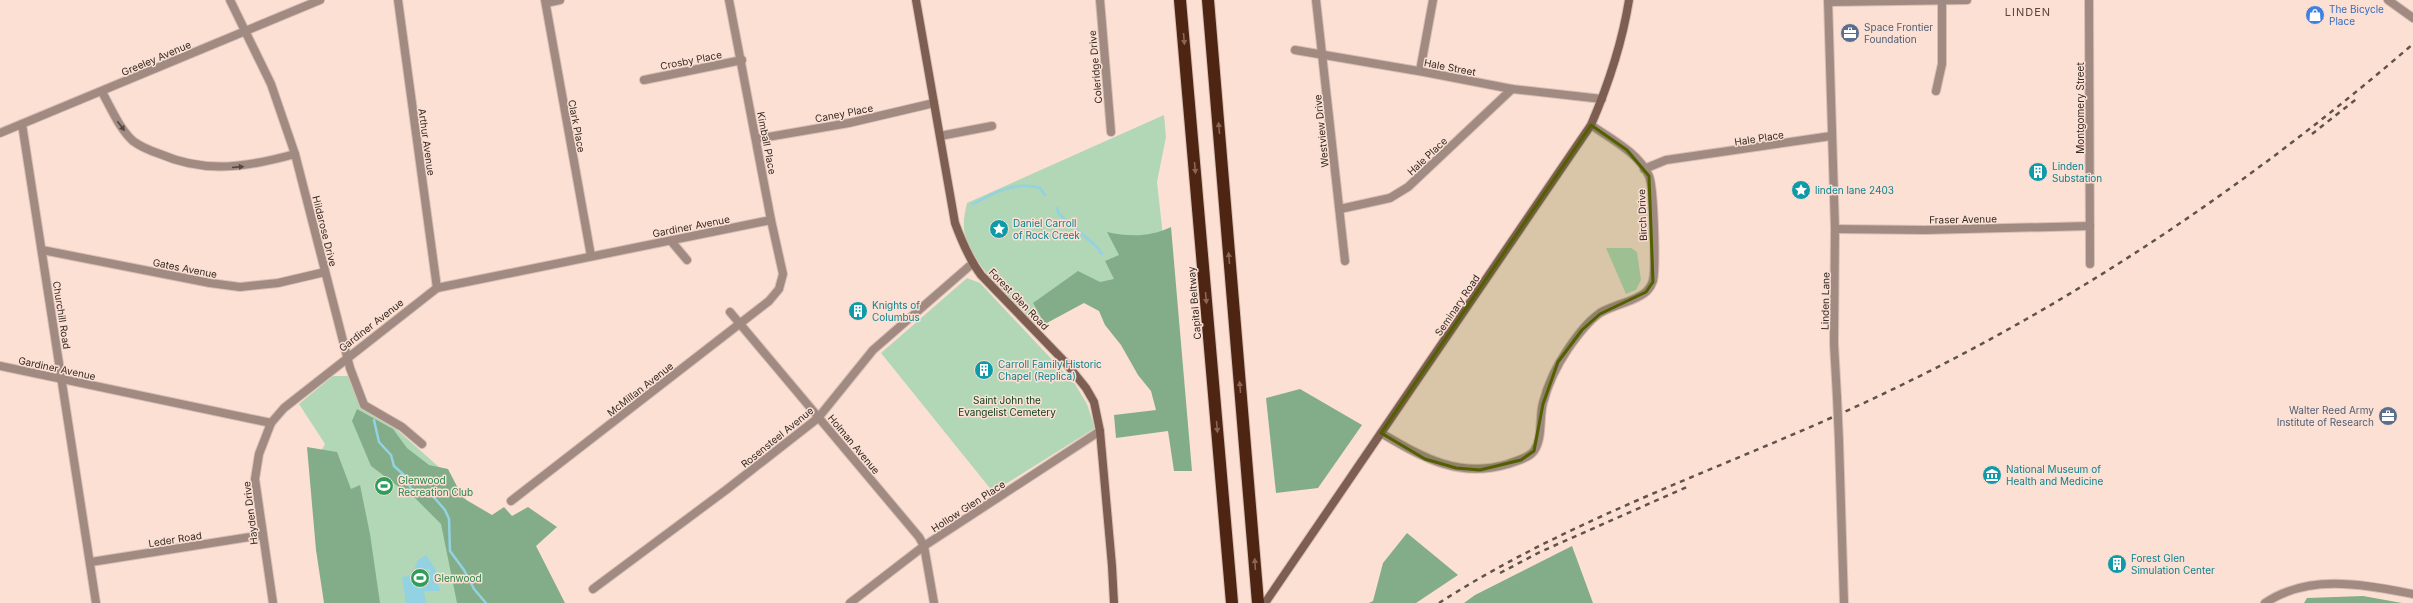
<svg xmlns="http://www.w3.org/2000/svg" width="2413" height="603" viewBox="0 0 2413 603" font-family="Inter,sans-serif">
<style>
.green{fill:#b2d7b7}
.forest{fill:#83ad89}
.water{fill:#92d2e2}
.lines{fill:none;stroke-linecap:round;stroke-linejoin:round}
.stream{stroke:#92d2e2;stroke-width:2.5}
.minor-casing{stroke:#d8bfb4;stroke-width:10}
.tertiary-casing{stroke:#d8bfb4;stroke-width:10}
.secondary-casing{stroke:#d8bfb4;stroke-width:10}
.motorway-casing{stroke:#d8bfb4;stroke-width:14}
.minor{stroke:#a18a81;stroke-width:8}
.tertiary{stroke:#a18a81;stroke-width:8}
.secondary{stroke:#7e5e51;stroke-width:8}
.motorway{stroke:#4e2412;stroke-width:12}
.rail{stroke:#61534c;stroke-width:2.5;stroke-dasharray:5 5;stroke-linecap:butt}
.tertiary-bridge-casing{stroke:#d8bfb4;stroke-width:10;stroke-linecap:butt}
.tertiary-bridge{stroke:#a18a81;stroke-width:8}
.oneway{fill:#8b6656}
.oneway2{fill:#554741}
.marked{fill:#526000;fill-opacity:0.2;stroke:#526000;stroke-width:3;stroke-linejoin:round}
.labels{text-anchor:middle;dominant-baseline:central;stroke-width:3;stroke-linejoin:round;paint-order:stroke}
.shop-label{font-size:10px;fill:#366cbe;stroke:#fce0d4;text-anchor:start}
.service-label{font-size:10px;fill:#4e5e75;stroke:#fce0d4;text-anchor:start}
.street-label{font-size:10px;fill:#342a25;stroke:#fce0d4}
.culture-label{font-size:10px;fill:#0d838f;stroke:#fce0d4;text-anchor:start}
.park-label{font-size:10px;fill:#083a18;stroke:#fce0d4}
.leisure-label{font-size:10px;fill:#27864d;stroke:#fce0d4;text-anchor:start}
.neighbourhood-label{font-size:11px;letter-spacing:1px;fill:#5b453c;stroke:#fce0d4}
</style>
<rect width="100%" height="100%" fill="#fce0d4"/>
<g class="green">
<path d="M 1164,115 L 1166,137 L 1157,182 L 1166,263 L 1034,323 C 1012,300 969,263 964,230 C 963,220 965,212 967,203 Z"/>
<polygon points="1606,248 1631,248 1637,252 1641,280 1636,290 1626,294"/>
<polygon points="967,278 980,283 1075,384 1087,404 1095,428 993,492 881,353"/>
<polygon points="333,376 349,376 359,403 386,420 440,468 489,527 519,603 327,603 315,462 325,444 299,404"/>
</g>
<g class="forest">
<path d="M 1171,227 L 1192,471 L 1174,471 L 1168,431 L 1116,438 L 1114,415 L 1156,410 L 1151,391 L 1138,375 L 1121,345 L 1105,325 L 1099,311 L 1084,303 L 1045,324 L 1033,303 L 1078,271 L 1100,282 L 1114,279 L 1105,261 L 1119,255 L 1107,232 C 1130,237 1150,237 1171,227 Z"/>
<polygon points="1300,389 1362,425 1318,488 1276,493 1266,398"/>
<polygon points="357,409 393,429 407,448 429,465 448,469 463,498 492,515 504,507 512,516 528,507 557,527 536,546 565,603 457,603 441,524 409,492 399,487 371,466 352,421"/>
<polygon points="307,447 337,452 351,489 360,485 370,534 380,603 324,603 316,550"/>
<polygon points="1407,533 1458,575 1416,603 1369,603 1373,601 1383,563"/>
<polygon points="1572,546 1593,603 1464,603 1475,595"/>
<polygon points="2363,596 2402,603 2304,603 2307,598"/>
</g>
<polygon class="water" points="426,555 436,570 440,591 424,591 426,603 406,603 402,577 430,572 430,569 414,570 418,560"/>
<g class="lines">
<g class="stream">
<path d="M 973,204 C 995,192 1016,181 1040,188 L 1045,195"/>
<polyline points="1057,208 1059,214 1096,246 1102,254"/>
<polyline points="374,420 379,442 391,455 394,466 405,476 411,489 432,495 445,510 449,519 450,551 464,570 474,589 486,603"/>
</g>
<defs>
<g id="minor">
<polyline points="230,0 271,84 295,154 350,368 364,405 402,427 422,444"/>
<polyline points="398,0 437,288"/>
<polyline points="545,0 591,256"/>
<polyline points="1100,0 1111,132"/>
<polyline points="1316,0 1345,261"/>
<polyline points="2089,0 2090,264"/>
<polyline points="1829,2 1967,0"/>
<polyline points="546,3 560,0"/>
<polyline points="1295,50 1424,72 1512,89 1602,99"/>
<polyline points="1420,71 1433,0"/>
<polyline points="644,80 742,60"/>
<polyline points="1936,91 1942,64 1942,1"/>
<path d="M 102,92 C 111,108 119,128 133,141 C 141,147 151,151 160,154 C 206,174 248,167 295,154"/>
<polyline points="22,124 96,603"/>
<polyline points="0,133 320,0"/>
<polyline points="940,136 992,126"/>
<polyline points="756,139 849,123 934,103"/>
<polyline points="1644,169 1666,160 1831,136"/>
<polyline points="1340,209 1390,198 1408,187 1512,89"/>
<polyline points="1835,229 1925,230 2090,226"/>
<polyline points="671,241 687,260"/>
<polyline points="42,250 210,283 240,287 278,283 325,272"/>
<polyline points="730,312 919,537 924,546 934,603"/>
<polyline points="271,423 259,454 255,479 273,603"/>
<path d="M 1381,433 C 1422,457 1458,479 1508,464 C 1516,461 1529,458 1534,451 C 1543,438 1539,418 1543,403 C 1548,384 1557,365 1568,349 C 1577,336 1587,322 1600,313 C 1613,305 1637,301 1647,291 C 1649,289 1652,284 1653,281 C 1656,268 1654,187 1649,176 C 1639,153 1611,139 1591,125"/>
<polyline points="511,501 769,301 779,289 783,274 771,220"/>
<polyline points="91,562 262,535"/>
<polyline points="593,589 726,490 818,418 873,350 973,263"/>
<polyline points="850,603 924,546 1100,431"/>
<path d="M 2265,603 C 2310,573 2364,585 2413,594"/>
</g>
<g id="tertiary">
<polyline points="1828,0 1835,229 1834,344 1837,397"/>
<polyline points="2388,0 2413,18"/>
<polyline points="0,366 271,423 284,408 437,288 771,220 729,0"/>
<polyline points="1839,441 1844,603"/>
</g>
<g id="secondary">
<path d="M 916,0 L 955,223 C 962,242 969,259 981,275 L 1065,362 L 1086,388 L 1094,402 L 1100,431 L 1112,566 L 1114,603"/>
<path d="M 1265,603 L 1591,125 C 1609,83 1622,44 1629,0"/>
</g>
<g id="motorway">
<polyline points="1180,0 1232,603"/>
<polyline points="1208,0 1258,603"/>
</g>
</defs>
<use href="#minor" class="minor-casing"/>
<use href="#tertiary" class="tertiary-casing"/>
<use href="#secondary" class="secondary-casing"/>
<use href="#motorway" class="motorway-casing"/>
<use href="#minor" class="minor"/>
<use href="#tertiary" class="tertiary"/>
<use href="#secondary" class="secondary"/>
<use href="#motorway" class="motorway"/>
<g class="rail">
<polyline points="2312,134 2359,97"/>
<polyline points="1500,573 1540,552 1689,486"/>
<path d="M 1439,603 C 1577,514 1737,464 1885,393 C 2076,302 2252,183 2413,44"/>
</g>
<defs>
<polyline id="tertiary-bridge" points="1837,397 1839,441"/>
</defs>
<use href="#tertiary-bridge" class="tertiary-bridge-casing"/>
<use href="#tertiary-bridge" class="tertiary-bridge"/>
</g>
<defs><path id="oneway-solid" d="M-6-.8H1V-3.2L6.5 0L1 3.2V.8H-6Z"/></defs>
<g class="oneway">
<use href="#oneway-solid" transform="translate(1184 39) rotate(85)"/>
<use href="#oneway-solid" transform="translate(1219 128) rotate(-95)"/>
<use href="#oneway-solid" transform="translate(1195 168) rotate(85)"/>
<use href="#oneway-solid" transform="translate(1229 258) rotate(-95)"/>
<use href="#oneway-solid" transform="translate(1206 298) rotate(85)"/>
<use href="#oneway-solid" transform="translate(1240 387) rotate(-95)"/>
<use href="#oneway-solid" transform="translate(1217 427) rotate(85)"/>
<use href="#oneway-solid" transform="translate(1255 564) rotate(-94)"/>
</g>
<g class="oneway2">
<use href="#oneway-solid" transform="translate(121 126) rotate(53)"/>
<use href="#oneway-solid" transform="translate(238 167) rotate(-5)"/>
</g>
<path class="marked" d="M 1591,125 L 1627,150 L 1649,176 L 1653,282 L 1646,292 L 1600,314 L 1582,330 L 1558,362 L 1543,404 L 1534,451 L 1521,460 L 1480,470 L 1456,468 L 1425,459 L 1381,433 Z"/>
<defs>
<symbol id="shop-disc" viewBox="-11 -11 22 22"><circle r="9.5" fill="#3f7fe0" stroke="#fce0d4"/><path d="M-5-2.5h2.3a2.7 3.5 0 0 1 5.4 0H5L5.5 6h-11ZM-1.5-2.5h3a1.5 2.3 0 0 0-3 0Z" fill="#fff"/></symbol>
<symbol id="office-disc" viewBox="-11 -11 22 22"><circle r="9.5" fill="#5c6f8a" stroke="#fce0d4"/><path d="M-6-3h4V-5.5h4V-3h4V5H-6ZM-1-4.5V-3h2v-1.5ZM-6 0V1H6V0Z" fill="#fff"/></symbol>
<symbol id="building-disc" viewBox="-11 -11 22 22"><circle r="9.5" fill="#0f9aa8" stroke="#fce0d4"/><path d="M-4-6H4V6H1V3H-1V6H-4ZM-2.5-4.3h1.7v1.8h-1.7ZM.8-4.3h1.7v1.8H.8ZM-2.5-1h1.7V.8h-1.7ZM.8-1h1.7V.8H.8Z" fill="#fff"/></symbol>
<symbol id="sight-disc" viewBox="-11 -11 22 22"><circle r="9.5" fill="#0f9aa8" stroke="#fce0d4"/><path d="M0-6L1.8-2.2L6-1.7L2.9 1.2L3.7 5.4L0 3.3L-3.7 5.4L-2.9 1.2L-6-1.7L-1.8-2.2Z" fill="#fff"/></symbol>
<symbol id="museum-disc" viewBox="-11 -11 22 22"><circle r="9.5" fill="#0f9aa8" stroke="#fce0d4"/><path d="M0-6L6-3V-2H-6V-3ZM-5-1h2V3h-2ZM-1-1h2V3h-2ZM3-1h2V3H3ZM-6 4H6V6H-6Z" fill="#fff"/></symbol>
<symbol id="stadium-disc" viewBox="-11 -11 22 22"><circle r="9.5" fill="#2e9e5b" stroke="#fce0d4"/><path d="M0-5a6.5 5 0 1 0 0 10a6.5 5 0 1 0 0-10ZM-3.5-1.8h7v3.6h-7Z" fill="#fff"/></symbol>
</defs>
<g fill-rule="evenodd">
<use href="#shop-disc" x="2304" y="4" width="22" height="22"/>
<use href="#office-disc" x="1839" y="22" width="22" height="22"/>
<use href="#building-disc" x="2027" y="161" width="22" height="22"/>
<use href="#sight-disc" x="1790" y="179" width="22" height="22"/>
<use href="#sight-disc" x="988" y="218" width="22" height="22"/>
<use href="#building-disc" x="847" y="300" width="22" height="22"/>
<use href="#building-disc" x="973" y="359" width="22" height="22"/>
<use href="#office-disc" x="2377" y="405" width="22" height="22"/>
<use href="#museum-disc" x="1981" y="464" width="22" height="22"/>
<use href="#stadium-disc" x="373" y="475" width="22" height="22"/>
<use href="#building-disc" x="2106" y="553" width="22" height="22"/>
<use href="#stadium-disc" x="409" y="567" width="22" height="22"/>
</g>
<g class="labels">
<g class="shop-label">
<text x="2329" y="9">The Bicycle<tspan x="2329" dy="12">Place</tspan></text>
</g>
<g class="service-label">
<text x="1864" y="27">Space Frontier<tspan x="1864" dy="12">Foundation</tspan></text>
<text x="2374" y="410" text-anchor="end">Walter Reed Army<tspan x="2374" dy="12">Institute of Research</tspan></text>
</g>
<g class="street-label">
<text transform="translate(156 58) rotate(-23)">Greeley Avenue</text>
<text transform="translate(691 60) rotate(-11)">Crosby Place</text>
<text transform="translate(1095 67) rotate(-95)">Coleridge Drive</text>
<text transform="translate(1450 67) rotate(11)">Hale Street</text>
<text transform="translate(2080 108) rotate(-90)">Montgomery Street</text>
<text transform="translate(844 113) rotate(-11)">Caney Place</text>
<text transform="translate(577 126) rotate(79)">Clark Place</text>
<text transform="translate(1321 131) rotate(-96)">Westview Drive</text>
<text transform="translate(1759 138) rotate(-9)">Hale Place</text>
<text transform="translate(427 142) rotate(82)">Arthur Avenue</text>
<text transform="translate(767 143) rotate(79)">Kimball Place</text>
<text transform="translate(1427 156) rotate(-43)">Hale Place</text>
<text transform="translate(1642 215) rotate(-92)">Birch Drive</text>
<text transform="translate(1963 219) rotate(-1)">Fraser Avenue</text>
<text transform="translate(691 226) rotate(-11)">Gardiner Avenue</text>
<text transform="translate(325 231) rotate(76)">Hildarose Drive</text>
<text transform="translate(185 268) rotate(11)">Gates Avenue</text>
<text transform="translate(1019 299) rotate(46)">Forest Glen Road</text>
<text transform="translate(1825 301) rotate(-89)">Linden Lane</text>
<text transform="translate(1194 303) rotate(-95)">Capital Beltway</text>
<text transform="translate(1457 305) rotate(-56)">Seminary Road</text>
<text transform="translate(62 315) rotate(81)">Churchill Road</text>
<text transform="translate(371 325) rotate(-38)">Gardiner Avenue</text>
<text transform="translate(57 368) rotate(12)">Gardiner Avenue</text>
<text transform="translate(640 389) rotate(-38)">McMillan Avenue</text>
<text transform="translate(777 437) rotate(-39)">Rosensteel Avenue</text>
<text transform="translate(854 444) rotate(50)">Holman Avenue</text>
<text transform="translate(968 506) rotate(-33)">Hollow Glen Place</text>
<text transform="translate(250 513) rotate(-97)">Hayden Drive</text>
<text transform="translate(175 539) rotate(-9)">Leder Road</text>
</g>
<g class="culture-label">
<text x="2052" y="166">Linden<tspan x="2052" dy="12">Substation</tspan></text>
<text x="1815" y="190">linden lane 2403</text>
<text x="1013" y="223">Daniel Carroll<tspan x="1013" dy="12">of Rock Creek</tspan></text>
<text x="872" y="305">Knights of<tspan x="872" dy="12">Columbus</tspan></text>
<text x="998" y="364">Carroll Family Historic<tspan x="998" dy="12">Chapel (Replica)</tspan></text>
<text x="2006" y="469">National Museum of<tspan x="2006" dy="12">Health and Medicine</tspan></text>
<text x="2131" y="558">Forest Glen<tspan x="2131" dy="12">Simulation Center</tspan></text>
</g>
<g class="park-label">
<text x="1007" y="400">Saint John the<tspan x="1007" dy="12">Evangelist Cemetery</tspan></text>
</g>
<g class="leisure-label">
<text x="398" y="480">Glenwood<tspan x="398" dy="12">Recreation Club</tspan></text>
<text x="434" y="578">Glenwood</text>
</g>
<g class="neighbourhood-label">
<text x="2028" y="12">LINDEN</text>
</g>
</g>
</svg>
